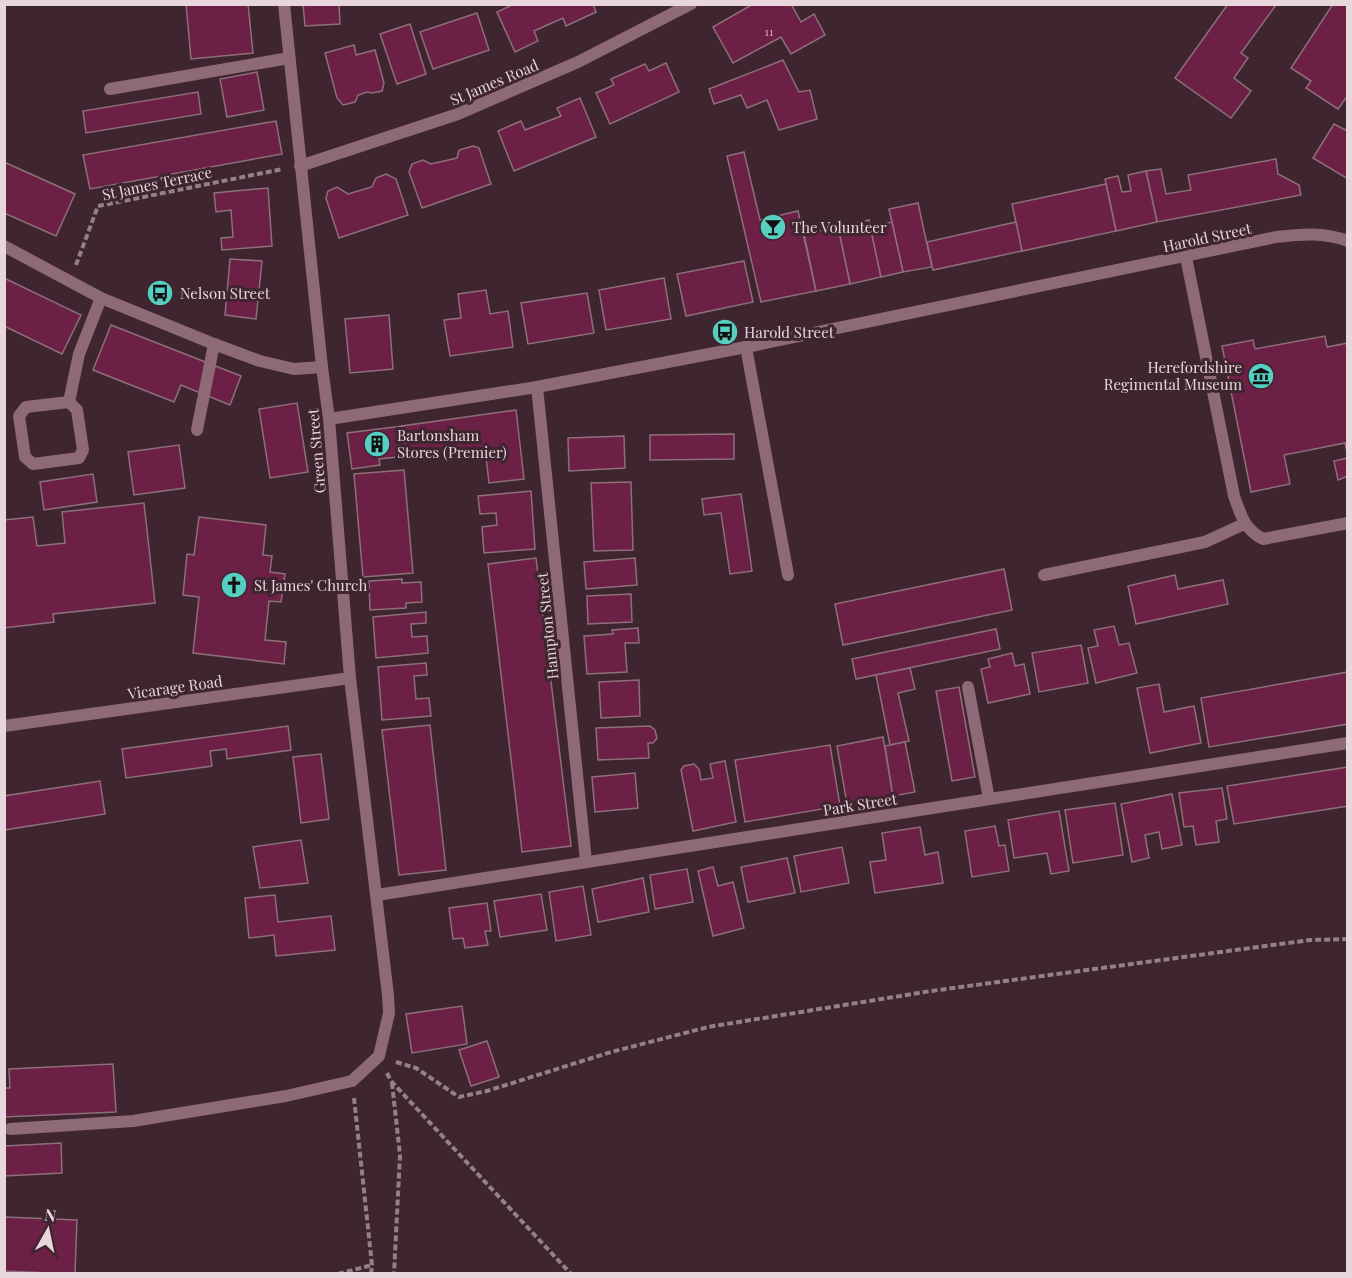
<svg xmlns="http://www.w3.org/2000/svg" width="1352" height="1278" viewBox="0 0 1352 1278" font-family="'Playfair Display',serif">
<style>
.building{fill:#6c2045;stroke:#8d6f7a;stroke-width:1.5}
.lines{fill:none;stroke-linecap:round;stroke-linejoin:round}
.path{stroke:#958088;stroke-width:4;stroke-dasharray:6 3;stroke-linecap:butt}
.lane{stroke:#8e6977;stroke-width:12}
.street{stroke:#8e6977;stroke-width:12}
.labels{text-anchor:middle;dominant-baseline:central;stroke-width:6;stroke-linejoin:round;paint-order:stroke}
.number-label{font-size:12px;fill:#c8a8b6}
.street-label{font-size:15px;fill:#e7d6dc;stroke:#3e252f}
.poi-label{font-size:15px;fill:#e7d6dc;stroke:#3e252f;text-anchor:start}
</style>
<rect width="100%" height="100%" fill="#3e252f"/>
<g class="building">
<polygon points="186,4 248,4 253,53 191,59"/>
<polygon points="303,4 339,4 340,24 305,26"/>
<polygon points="514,4 593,4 596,12 566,26 563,18 534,31 538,41 515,52 497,12"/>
<polygon points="753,4 791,4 801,22 814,14 825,35 791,54 781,37 733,63 713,27"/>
<polygon points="1228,4 1276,5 1241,53 1248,58 1234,78 1251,91 1231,118 1175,78"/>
<polygon points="1333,4 1344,4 1348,7 1348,95 1338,109 1306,88 1311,81 1291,68"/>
<polygon points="477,13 489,50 433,69 420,32"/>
<polygon points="410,24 426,74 397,84 380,34"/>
<polygon points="354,45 356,55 375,50 384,83 382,91 372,93 367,92 358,95 355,102 343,105 337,98 325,53"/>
<polygon points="783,60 799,92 810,90 817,119 779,130 767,100 747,108 741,95 714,104 709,89"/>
<polygon points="666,63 679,92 610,124 596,93 614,85 611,79 645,64 649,71"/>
<polygon points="257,72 264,110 227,117 220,79"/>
<polygon points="198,92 201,114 86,133 83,111"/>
<polygon points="580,98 596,137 514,171 498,131 521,121 525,130 561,116 557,108"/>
<polygon points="276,121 282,154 90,189 83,155"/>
<polygon points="1334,124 1345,130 1348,126 1348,179 1313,158"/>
<polygon points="473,146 479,148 491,184 422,208 409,172 412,164 423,160 431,164 457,158 459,150"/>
<polygon points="744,152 760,220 798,211 816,291 761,302 727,156"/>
<polygon points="1276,159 1278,174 1299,185 1301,195 1157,222 1146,171 1161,169 1166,194 1191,190 1188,175"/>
<polygon points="4,162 75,194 56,236 4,213"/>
<polygon points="1146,171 1157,222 1116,231 1105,179 1118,176 1122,192 1131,191 1128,175"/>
<polygon points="386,174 396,179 408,215 339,238 326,198 328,191 337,187 348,194 372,187 376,178"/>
<polygon points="1106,184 1116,231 1022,251 1012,204"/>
<polygon points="268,188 272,246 222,250 221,238 233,237 231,210 216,212 214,193"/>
<polygon points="918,203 932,267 903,272 889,209"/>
<polygon points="869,220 881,277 850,284 838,227"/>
<polygon points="892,222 903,272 881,277 870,226"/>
<polygon points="1016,222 1022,251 933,270 927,242"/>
<polygon points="838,227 850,284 816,291 804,234"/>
<polygon points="230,259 262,261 256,319 225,315"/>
<polygon points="744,261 753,302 686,316 677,274"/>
<polygon points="4,278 81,315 62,354 4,326"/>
<polygon points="664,278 671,319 606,330 599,290"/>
<polygon points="486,290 490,314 508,311 513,347 450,356 444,320 461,318 458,294"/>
<polygon points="587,293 594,333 528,344 521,303"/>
<polygon points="389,315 393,369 350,373 345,319"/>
<polygon points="111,325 241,376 230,405 181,385 174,402 93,370"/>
<polygon points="1325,336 1327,347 1348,343 1348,457 1345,443 1284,455 1290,484 1251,492 1222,346 1253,340 1255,349"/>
<polygon points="297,403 308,472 270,478 259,409"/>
<polygon points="516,410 524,479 489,483 485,448 407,456 402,426"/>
<polygon points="402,426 407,456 379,459 380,465 352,469 347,433"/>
<polygon points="734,434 734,459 650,460 650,435"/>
<polygon points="624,436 625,468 569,471 568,438"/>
<polygon points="179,445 185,488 134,495 128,452"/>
<polygon points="1348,458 1348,476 1338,480 1334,461"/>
<polygon points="404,470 413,573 363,577 354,474"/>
<polygon points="93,474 97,502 44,510 40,482"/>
<polygon points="631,482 633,550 594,551 591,483"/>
<polygon points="531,491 535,549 484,553 482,527 497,525 496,513 480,514 478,496"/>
<polygon points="741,494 752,571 730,574 721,513 704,515 702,499"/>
<polygon points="144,503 155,603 53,614 54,622 4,628 4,520 33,517 37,546 65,543 62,512"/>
<polygon points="199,517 266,525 263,555 272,556 270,572 285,574 281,602 269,601 265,640 286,642 284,664 193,653 199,597 183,595 187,554 194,555"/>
<polygon points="536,558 571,846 522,852 488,564"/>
<polygon points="635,558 637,585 586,589 584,562"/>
<polygon points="1004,569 1012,610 843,645 835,604"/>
<polygon points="1175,575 1178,589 1223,580 1228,604 1136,624 1128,586"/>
<polygon points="402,579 402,583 421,582 422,602 406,603 406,608 370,610 369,581"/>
<polygon points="631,594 632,622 588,624 587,596"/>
<polygon points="426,612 426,623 411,624 412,637 427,636 428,653 376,658 373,617"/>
<polygon points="1114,626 1119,645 1129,643 1137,673 1096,683 1088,648 1098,646 1094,630"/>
<polygon points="638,628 639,643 625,643 627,672 587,674 584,636 613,634 612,630"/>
<polygon points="996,629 1000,649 856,679 852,659"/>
<polygon points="1081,645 1088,683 1039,692 1032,653"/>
<polygon points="1012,653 1015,666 1024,664 1030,694 988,703 981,669 990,667 988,659"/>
<polygon points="426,663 427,675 414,676 416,699 429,698 431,716 382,720 378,667"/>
<polygon points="910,668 915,689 898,693 909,741 890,745 876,675"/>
<polygon points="1348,672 1348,724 1209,747 1201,698"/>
<polygon points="639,680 640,716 601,718 599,682"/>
<polygon points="1159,684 1164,712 1194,706 1201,743 1150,753 1137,688"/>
<polygon points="959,687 975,777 952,781 936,691"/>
<polygon points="430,725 446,870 399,875 382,730"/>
<polygon points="288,726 291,750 227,759 226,749 210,751 212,766 126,778 122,749"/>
<polygon points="650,726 655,730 657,738 653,743 648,743 649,758 598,760 596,728"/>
<polygon points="883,737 893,796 847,804 837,746"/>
<polygon points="905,742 915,792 893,796 885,746"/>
<polygon points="830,745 840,806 745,822 735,760"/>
<polygon points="321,754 329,819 301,823 293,757"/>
<polygon points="725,761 736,822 693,831 681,770 684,766 694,764 699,769 701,780 713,778 710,764"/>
<polygon points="1348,767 1348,806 1234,824 1227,786"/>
<polygon points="635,773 638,808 595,812 592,777"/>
<polygon points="100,781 105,814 4,830 4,796"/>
<polygon points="1222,788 1227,819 1216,821 1219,842 1196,845 1193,826 1184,827 1179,793"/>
<polygon points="1172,794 1182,845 1162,849 1159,832 1145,835 1149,858 1132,862 1121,804"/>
<polygon points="1115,803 1123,855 1073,863 1065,810"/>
<polygon points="1059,811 1069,871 1051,874 1047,853 1014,858 1008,820"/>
<polygon points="995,826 999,846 1005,845 1009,871 972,877 965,831"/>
<polygon points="920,827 925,855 938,852 943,883 875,893 870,862 886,860 882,833"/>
<polygon points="301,840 308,883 260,888 253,847"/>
<polygon points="842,847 849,883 801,892 794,856"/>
<polygon points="787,858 795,893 748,902 741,867"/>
<polygon points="713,867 718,886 733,882 744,928 713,936 698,871"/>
<polygon points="687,869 693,902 655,909 650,875"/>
<polygon points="643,878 649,912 598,922 592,889"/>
<polygon points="583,886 591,935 556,941 549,892"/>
<polygon points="541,894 547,930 500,937 494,901"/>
<polygon points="275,895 278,922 331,916 335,950 276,956 274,935 249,938 245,898"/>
<polygon points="487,903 491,931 485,931 488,945 465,948 463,938 453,939 449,908"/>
<polygon points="462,1006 467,1044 412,1053 406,1014"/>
<polygon points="487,1041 499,1077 471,1086 459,1050"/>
<polygon points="113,1064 116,1112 4,1117 4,1088 10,1088 9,1069"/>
<polygon points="61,1143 62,1173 4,1176 4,1146"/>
<polygon points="4,1217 77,1220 75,1274 4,1271"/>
</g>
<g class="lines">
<g class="path">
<polyline points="76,265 98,206 283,169"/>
<polyline points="396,1062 416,1068 459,1097 487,1091 611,1052 708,1027 931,991 1310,940 1348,939"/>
<polyline points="387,1073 391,1081 571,1274"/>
<polyline points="392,1083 400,1155 394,1274"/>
<polyline points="354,1098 372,1265 371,1274"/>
<polyline points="338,1274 372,1265"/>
</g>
<g class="lane">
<polyline points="110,89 289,58"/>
<path d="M 1186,257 L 1234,496 C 1241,515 1244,529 1263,539 L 1348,523"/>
<polyline points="746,347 788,575"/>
<polyline points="1044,575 1205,542 1244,524"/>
<polyline points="968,687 989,799"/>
</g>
<g class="street">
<polyline points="300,166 458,114 578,62 691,4"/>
<polyline points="4,246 101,298 214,344 260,361 294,369 322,367"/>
<polyline points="537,387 586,861"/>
<polyline points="69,402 26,407 19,416 25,457 33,464 79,458 83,450 77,410 69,402 79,354 101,298"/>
<path d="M 329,419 L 537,387 L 746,347 L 1276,237 C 1302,234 1323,232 1348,241"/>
<polyline points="197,430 214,344"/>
<polyline points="4,726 350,678"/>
<polyline points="377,895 1348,743"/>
<polyline points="10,1129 133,1121 286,1096 352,1081 379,1056 389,1013 388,995 350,678 329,419 322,367 284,4"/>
</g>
</g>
<defs>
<symbol id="bar-disc" viewBox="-11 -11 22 22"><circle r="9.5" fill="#56cec2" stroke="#3e252f"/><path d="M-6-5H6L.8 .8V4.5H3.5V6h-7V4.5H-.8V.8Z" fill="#111"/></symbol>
<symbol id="bus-disc" viewBox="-11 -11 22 22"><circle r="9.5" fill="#56cec2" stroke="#3e252f"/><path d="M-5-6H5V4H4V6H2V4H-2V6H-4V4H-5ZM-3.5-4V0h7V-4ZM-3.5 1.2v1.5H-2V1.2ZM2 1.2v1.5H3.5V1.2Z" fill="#111"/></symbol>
<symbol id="museum-disc" viewBox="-11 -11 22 22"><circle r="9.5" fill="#56cec2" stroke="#3e252f"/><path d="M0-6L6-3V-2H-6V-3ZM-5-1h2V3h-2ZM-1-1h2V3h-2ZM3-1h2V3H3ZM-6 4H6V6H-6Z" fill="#111"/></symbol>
<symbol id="building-disc" viewBox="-11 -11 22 22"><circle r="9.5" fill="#56cec2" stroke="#3e252f"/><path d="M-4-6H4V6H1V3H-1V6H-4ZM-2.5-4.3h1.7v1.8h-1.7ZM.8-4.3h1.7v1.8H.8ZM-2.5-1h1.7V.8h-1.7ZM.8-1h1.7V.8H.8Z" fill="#111"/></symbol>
<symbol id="church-disc" viewBox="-11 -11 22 22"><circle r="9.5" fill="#56cec2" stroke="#3e252f"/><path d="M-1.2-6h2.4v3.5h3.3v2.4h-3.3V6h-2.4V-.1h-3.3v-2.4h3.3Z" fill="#111"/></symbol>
</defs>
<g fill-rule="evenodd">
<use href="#bar-disc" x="758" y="212" width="30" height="30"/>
<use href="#bus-disc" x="145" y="278" width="30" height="30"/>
<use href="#bus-disc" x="710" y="317" width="30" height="30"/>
<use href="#museum-disc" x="1246" y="361" width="30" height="30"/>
<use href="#building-disc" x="362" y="429" width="30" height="30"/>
<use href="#church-disc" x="219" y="570" width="30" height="30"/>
</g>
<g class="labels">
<g class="number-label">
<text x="769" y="31">11</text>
</g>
<g class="street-label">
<text transform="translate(494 82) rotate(-23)">St James Road</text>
<text transform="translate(157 183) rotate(-12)">St James Terrace</text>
<text transform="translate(1207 237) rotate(-12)">Harold Street</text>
<text transform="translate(316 451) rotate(-95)">Green Street</text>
<text transform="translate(547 626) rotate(-96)">Hampton Street</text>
<text transform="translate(175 687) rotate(-8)">Vicarage Road</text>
<text transform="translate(860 804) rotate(-9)">Park Street</text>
</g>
<g class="poi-label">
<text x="792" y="227">The Volunteer</text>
<text x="180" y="293">Nelson Street</text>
<text x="744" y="332">Harold Street</text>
<text x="1242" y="367" text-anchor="end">Herefordshire<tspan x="1242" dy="17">Regimental Museum</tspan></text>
<text x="397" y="435">Bartonsham<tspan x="397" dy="17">Stores (Premier)</tspan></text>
<text x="254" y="585">St James' Church</text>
</g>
</g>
<rect width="1352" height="1278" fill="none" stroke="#e7d6dc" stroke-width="12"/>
<g transform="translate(48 1230) rotate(9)" stroke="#3e252f" stroke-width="4.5" paint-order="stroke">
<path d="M0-4.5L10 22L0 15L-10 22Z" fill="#e7d6dc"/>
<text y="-9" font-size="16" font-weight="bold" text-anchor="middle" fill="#e7d6dc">N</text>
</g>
</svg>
